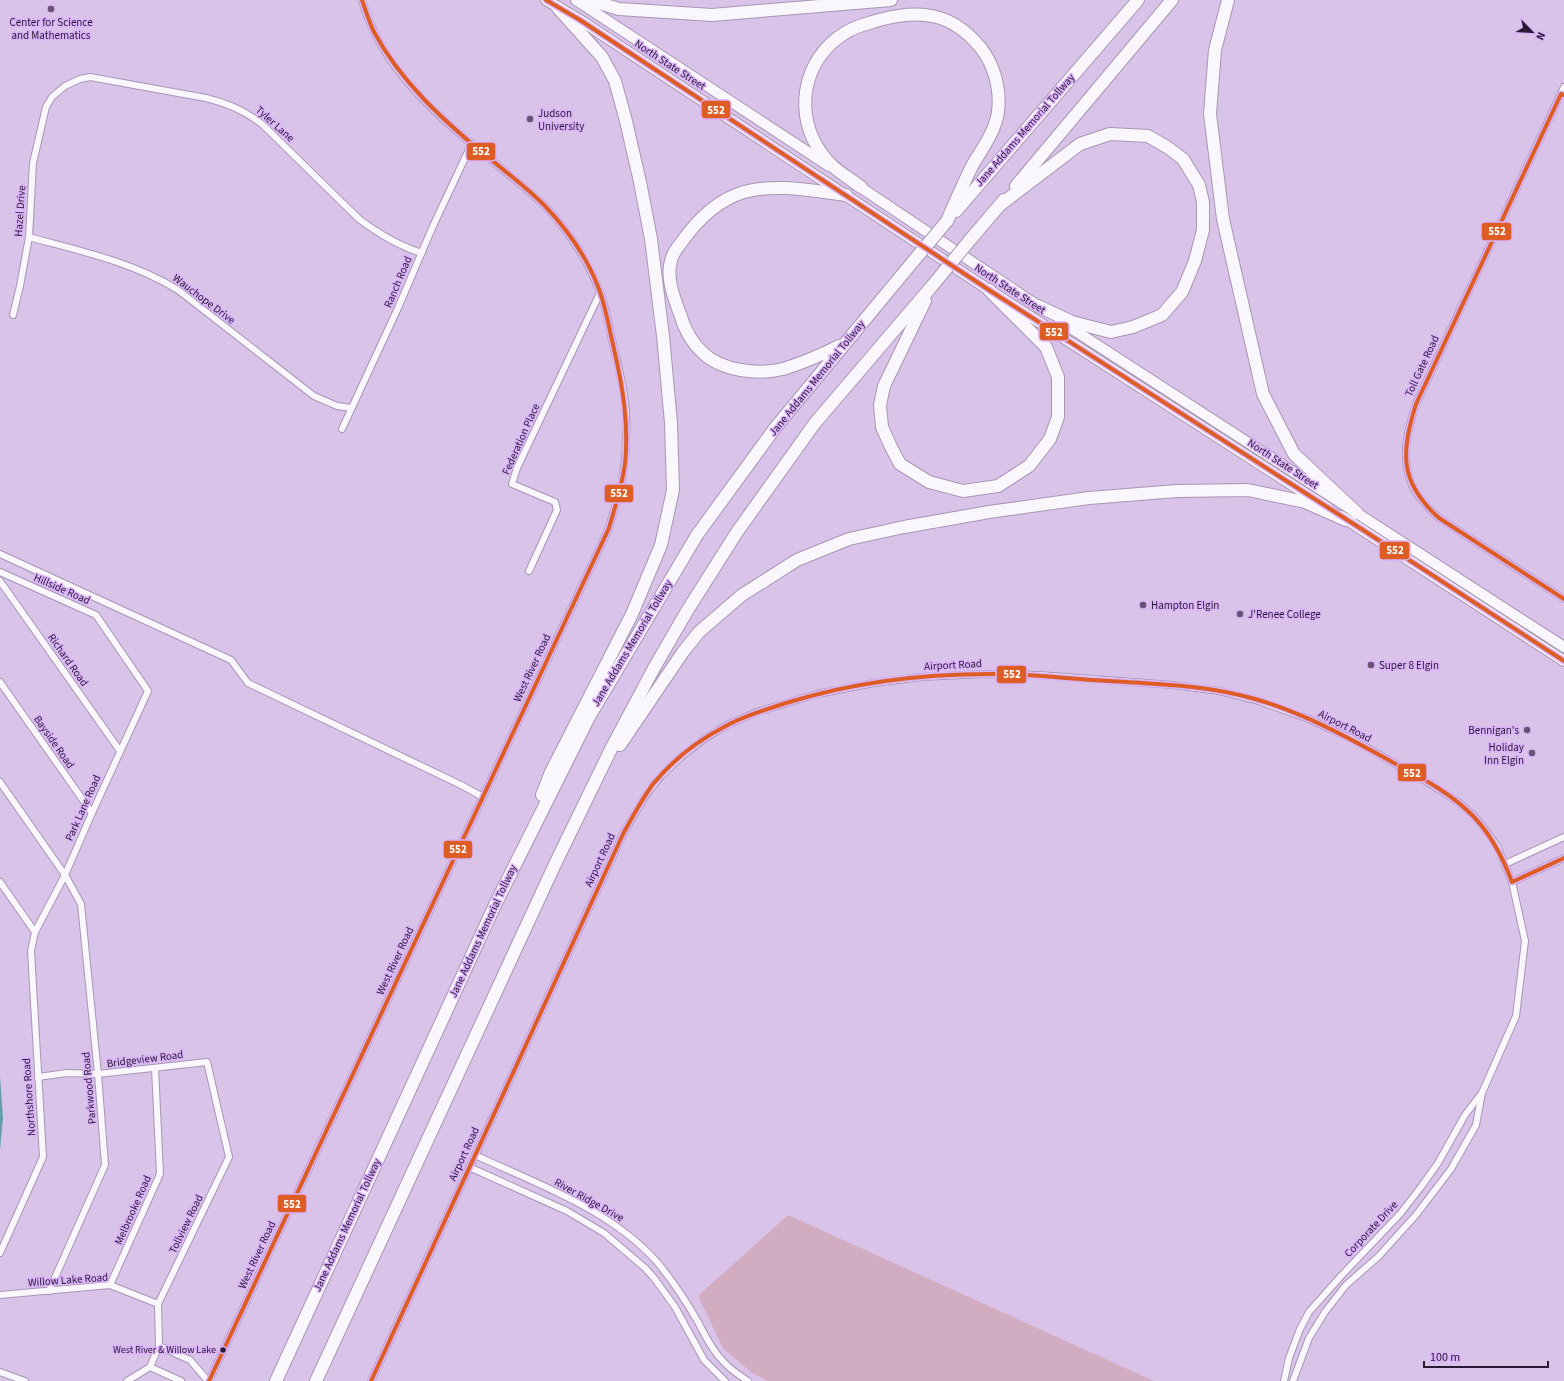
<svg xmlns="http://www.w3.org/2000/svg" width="1564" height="1381" viewBox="0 0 1564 1381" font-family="'Source Sans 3',sans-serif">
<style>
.green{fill:#d2acc1}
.water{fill:#63a1a9}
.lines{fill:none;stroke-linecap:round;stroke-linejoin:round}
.minor-casing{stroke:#a896b4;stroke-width:8}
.primary-casing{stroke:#a896b4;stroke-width:12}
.motorway-casing{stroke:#a896b4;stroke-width:14}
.minor{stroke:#f9f6fc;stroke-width:6}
.primary{stroke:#f9f6fc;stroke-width:10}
.motorway{stroke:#f9f6fc;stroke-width:12}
.motorway-bridge-casing{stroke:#a896b4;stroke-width:14;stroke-linecap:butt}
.motorway-bridge{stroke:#f9f6fc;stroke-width:12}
.bus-1-casing{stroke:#dbb3f9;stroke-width:7}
.bus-1{stroke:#de5d24;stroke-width:4}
.poi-dot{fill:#675473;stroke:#dbb3f9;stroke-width:1.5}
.bus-dot{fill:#291934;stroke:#dbb3f9;stroke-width:1.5}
.labels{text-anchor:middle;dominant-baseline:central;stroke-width:3;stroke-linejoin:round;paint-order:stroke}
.bus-label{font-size:10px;fill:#291934;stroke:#dbb3f9;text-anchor:end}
.poi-label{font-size:11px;fill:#291934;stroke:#dbb3f9;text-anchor:start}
.street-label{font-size:11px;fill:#291934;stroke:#dbb3f9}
.line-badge{stroke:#dbb3f9;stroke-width:1.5}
.badge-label{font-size:11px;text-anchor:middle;font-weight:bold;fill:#fff}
</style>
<rect width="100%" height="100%" fill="#d9c3e9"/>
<polygon class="green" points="788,1215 1154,1381 768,1381 752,1373 723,1348 698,1296"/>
<polygon class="water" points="0,1076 3,1118 0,1150"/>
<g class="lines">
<defs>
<g id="minor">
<path d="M 1564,87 L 1416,404 C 1407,432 1400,459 1413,487 C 1419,499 1429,509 1439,518 L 1564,599"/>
<path d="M 29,237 C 80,251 133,262 178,290 L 314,396 L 337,406 L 351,408"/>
<path d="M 13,315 L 20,286 L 29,237 L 33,163 L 46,107 L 52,97 L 65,86 L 80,79 L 90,77 L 206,98 C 227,103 245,110 263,125 L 359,219 C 379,234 398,246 422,253"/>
<polyline points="342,429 398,308 433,226 472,143"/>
<polyline points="0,554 231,660 248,683 461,785 483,797"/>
<polyline points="529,571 557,510 555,502 512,484 517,468 600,293"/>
<polyline points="0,572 96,615 148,691 92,813 65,875 35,932 31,951 43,1157 0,1253"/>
<polyline points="0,581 120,751"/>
<polyline points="0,682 92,813"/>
<polyline points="0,782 65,875 81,904 98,1074 105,1165 49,1291"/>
<polyline points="1505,864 1564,837"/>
<polyline points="0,882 35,932"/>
<polyline points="1512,882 1564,858"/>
<polyline points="38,1077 67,1073 98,1074 207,1062 229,1157 158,1304 159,1346 150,1367 127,1381"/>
<path d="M 475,1155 C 537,1184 610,1209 657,1262 C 672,1280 686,1301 698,1322 C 705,1335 711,1349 722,1360 C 729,1369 739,1375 748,1381"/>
<polyline points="469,1167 567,1211 604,1233 645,1268 654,1278 675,1307 704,1360 725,1381"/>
<polyline points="110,1285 160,1174 155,1068"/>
<polyline points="0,1295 110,1285 158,1304"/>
<polyline points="159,1346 190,1360 208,1381"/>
<polyline points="150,1367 181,1381"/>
<polyline points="0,1372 25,1381"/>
<path d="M 209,1381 L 609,528 C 613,512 619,496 622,480 C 625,466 626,451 626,436 C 628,408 622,380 615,353 C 610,333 607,311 600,292 C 586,256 562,220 533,195 C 469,139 385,85 362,0"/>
<polyline points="371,1381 624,832 646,795 661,776 681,757 704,739 727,725 757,712 817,694 874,683 921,677 985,674 1039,675 1173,685 1219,691 1256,700 1309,719 1352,739 1434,786 1458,802 1474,816 1487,832 1497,846 1512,882 1525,941 1516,1016 1482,1093 1476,1125 1451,1169 1416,1215 1396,1237 1379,1256 1346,1285 1325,1312 1309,1338 1293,1381"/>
<polyline points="1284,1381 1289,1358 1300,1329 1309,1312 1341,1276 1400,1214 1421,1187 1438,1163 1465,1115 1481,1094"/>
</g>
<g id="primary">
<polyline points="546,0 580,20 989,290 1328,508"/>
<polyline points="576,0 829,166"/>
<polyline points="854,183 1044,310"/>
<polyline points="1060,321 1564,647"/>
<polyline points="1341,516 1564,661"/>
</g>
<g id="motorway">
<polyline points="589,0 619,9 712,15 891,0"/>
<polyline points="1228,0 1215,50 1210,114 1223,219 1263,394 1294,454 1357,513"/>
<polyline points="1016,186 1172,0"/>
<path d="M 861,187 C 848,177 831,168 822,154 C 793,115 802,59 845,33 C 855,26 867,24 879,20 C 919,9 951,12 980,47 C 994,64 1001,89 998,112 C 995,132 982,149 972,166 C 963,184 955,203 947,221"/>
<polyline points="1000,205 1080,144 1110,134 1148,136 1167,147 1183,159 1199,185 1203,202 1203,230 1195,261 1182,292 1162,315 1133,327 1111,332 1072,322 1038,306"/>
<polyline points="956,211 1138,0"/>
<polyline points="970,240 1004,200"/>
<polyline points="925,301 884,386 880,405 882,427 891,447 900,464 929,482 963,491 998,486 1029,466 1050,439 1058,417 1058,377 1046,347 989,290"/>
<path d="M 839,346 C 821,355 803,363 783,369 C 758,375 722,371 703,353 C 691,342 684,328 680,314 C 674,298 666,278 671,261 C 672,254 677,248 681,243 C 697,220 717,200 744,192 C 777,183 813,191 846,195"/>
<polyline points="620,745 683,652 699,632 742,595 797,560 849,539 904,527 989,512 1089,498 1177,491 1248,490 1305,502 1346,520"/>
<polyline points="542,795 551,772 632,614 661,545 673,490 671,423 663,336 651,239 640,182 626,121 615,81 602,57 558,8"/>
<polyline points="276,1381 495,905 589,717 697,535 775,428 906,270"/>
<polyline points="316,1381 556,862 612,747 654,668 687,611 737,532 815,423 932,286"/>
</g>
</defs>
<use href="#minor" class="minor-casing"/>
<use href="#primary" class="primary-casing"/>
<use href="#motorway" class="motorway-casing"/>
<use href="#minor" class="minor"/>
<use href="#primary" class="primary"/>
<use href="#motorway" class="motorway"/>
<defs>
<g id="motorway-bridge">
<polyline points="906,270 947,221"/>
<polyline points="932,286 970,240"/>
</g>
</defs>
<use href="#motorway-bridge" class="motorway-bridge-casing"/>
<use href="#motorway-bridge" class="motorway-bridge"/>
<defs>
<g id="bus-1">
<polyline points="546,0 580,20 989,290 1363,530 1564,661"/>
<path d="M 1564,95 L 1561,94 L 1416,404 C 1401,453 1399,482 1439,518 L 1564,599"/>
<path d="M 209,1381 L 609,528 C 615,507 622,486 625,464 C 629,425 623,388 614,349 C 610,332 607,315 602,298 C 591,263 569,231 544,205 C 526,187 505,171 485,155 C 442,119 401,82 374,32 C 369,22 366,11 362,0"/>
<path d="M 371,1381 L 624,832 C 633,816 642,799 653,784 C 672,761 697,741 724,727 C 743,716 765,710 786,703 C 856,681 929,673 1002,674 C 1038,675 1073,679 1109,681 C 1158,684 1208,685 1255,699 C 1304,713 1349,738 1394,763 C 1422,778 1451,793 1474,817 C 1491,835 1503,858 1512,882 L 1564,858"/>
</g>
</defs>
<use href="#bus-1" class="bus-1-casing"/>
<use href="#bus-1" class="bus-1"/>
</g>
<g class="poi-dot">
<circle cx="51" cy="9" r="4"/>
<circle cx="530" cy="119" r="4"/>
<circle cx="1143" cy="605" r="4"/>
<circle cx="1240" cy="614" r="4"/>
<circle cx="1371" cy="665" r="4"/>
<circle cx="1527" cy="730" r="4"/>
<circle cx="1532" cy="753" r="4"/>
</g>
<circle class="bus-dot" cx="223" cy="1350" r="3.5"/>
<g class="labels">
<g class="bus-label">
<text x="216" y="1350">West River &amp; Willow Lake</text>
</g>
<g class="poi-label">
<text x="51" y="22" text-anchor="middle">Center for Science<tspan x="51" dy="13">and Mathematics</tspan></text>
<text x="538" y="113">Judson<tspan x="538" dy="13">University</tspan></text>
<text x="1151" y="605">Hampton Elgin</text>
<text x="1248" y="614">J'Renee College</text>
<text x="1379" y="665">Super 8 Elgin</text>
<text x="1519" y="730" text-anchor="end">Bennigan's</text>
<text x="1524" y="747" text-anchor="end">Holiday<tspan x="1524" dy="13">Inn Elgin</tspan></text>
</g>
<g class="street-label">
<text transform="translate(670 65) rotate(33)">North State Street</text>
<text transform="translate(275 124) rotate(42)">Tyler Lane</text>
<text transform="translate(1025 130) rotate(-49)">Jane Addams Memorial Tollway</text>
<text transform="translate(20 211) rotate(-86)">Hazel Drive</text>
<text transform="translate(398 282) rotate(-67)">Ranch Road</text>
<text transform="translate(1010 289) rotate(33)">North State Street</text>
<text transform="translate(204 299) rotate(37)">Wauchope Drive</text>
<text transform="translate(1422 366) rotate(-65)">Toll Gate Road</text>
<text transform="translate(817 378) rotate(-51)">Jane Addams Memorial Tollway</text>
<text transform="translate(521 439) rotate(-66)">Federation Place</text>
<text transform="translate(1283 464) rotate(33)">North State Street</text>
<text transform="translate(62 589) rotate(24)">Hillside Road</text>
<text transform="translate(632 643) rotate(-59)">Jane Addams Memorial Tollway</text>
<text transform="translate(68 660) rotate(55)">Richard Road</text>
<text transform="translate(953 665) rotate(-3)">Airport Road</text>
<text transform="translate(532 668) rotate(-65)">West River Road</text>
<text transform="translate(1345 726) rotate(27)">Airport Road</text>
<text transform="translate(54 742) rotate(55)">Bayside Road</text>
<text transform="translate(83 808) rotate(-66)">Park Lane Road</text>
<text transform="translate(600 860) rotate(-65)">Airport Road</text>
<text transform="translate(483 931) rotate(-65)">Jane Addams Memorial Tollway</text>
<text transform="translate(395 961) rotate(-65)">West River Road</text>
<text transform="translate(145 1059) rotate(-7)">Bridgeview Road</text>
<text transform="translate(89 1088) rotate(-95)">Parkwood Road</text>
<text transform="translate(29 1097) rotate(-94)">Northshore Road</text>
<text transform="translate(464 1154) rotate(-65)">Airport Road</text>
<text transform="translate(589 1200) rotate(29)">River Ridge Drive</text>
<text transform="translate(133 1210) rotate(-66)">Melbrooke Road</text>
<text transform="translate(186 1224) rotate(-64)">Tollview Road</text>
<text transform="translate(347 1225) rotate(-65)">Jane Addams Memorial Tollway</text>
<text transform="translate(1371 1229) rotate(-47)">Corporate Drive</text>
<text transform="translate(257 1255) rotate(-65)">West River Road</text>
<text transform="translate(68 1280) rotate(-4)">Willow Lake Road</text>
</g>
</g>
<g class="line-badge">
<rect x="701" y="100" width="30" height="19" rx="4" fill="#de5d24"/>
<rect x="466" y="142" width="30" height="19" rx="4" fill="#de5d24"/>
<rect x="1481" y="222" width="31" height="19" rx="4" fill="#de5d24"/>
<rect x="1039" y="322" width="30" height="19" rx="4" fill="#de5d24"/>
<rect x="604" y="484" width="30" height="19" rx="4" fill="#de5d24"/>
<rect x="1379" y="541" width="31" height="19" rx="4" fill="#de5d24"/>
<rect x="996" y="665" width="31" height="19" rx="4" fill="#de5d24"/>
<rect x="1397" y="763" width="30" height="19" rx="4" fill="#de5d24"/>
<rect x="443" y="840" width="30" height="19" rx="4" fill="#de5d24"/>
<rect x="277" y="1194" width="30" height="19" rx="4" fill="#de5d24"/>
</g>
<g class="badge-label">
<text x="716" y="114">552</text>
<text x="481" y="155">552</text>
<text x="1497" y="235">552</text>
<text x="1054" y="336">552</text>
<text x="619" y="497">552</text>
<text x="1395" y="554">552</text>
<text x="1012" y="678">552</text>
<text x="1412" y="777">552</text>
<text x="458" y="853">552</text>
<text x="292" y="1208">552</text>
</g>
<g transform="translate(1532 32) rotate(115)" stroke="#dbb3f9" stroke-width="3" paint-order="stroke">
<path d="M0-3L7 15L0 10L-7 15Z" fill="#291934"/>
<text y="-6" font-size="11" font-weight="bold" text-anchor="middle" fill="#291934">N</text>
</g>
<path d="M1424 1361v6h124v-6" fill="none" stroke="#291934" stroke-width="2"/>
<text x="1430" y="1361" font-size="12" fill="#291934" stroke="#dbb3f9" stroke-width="3" paint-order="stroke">100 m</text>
</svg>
